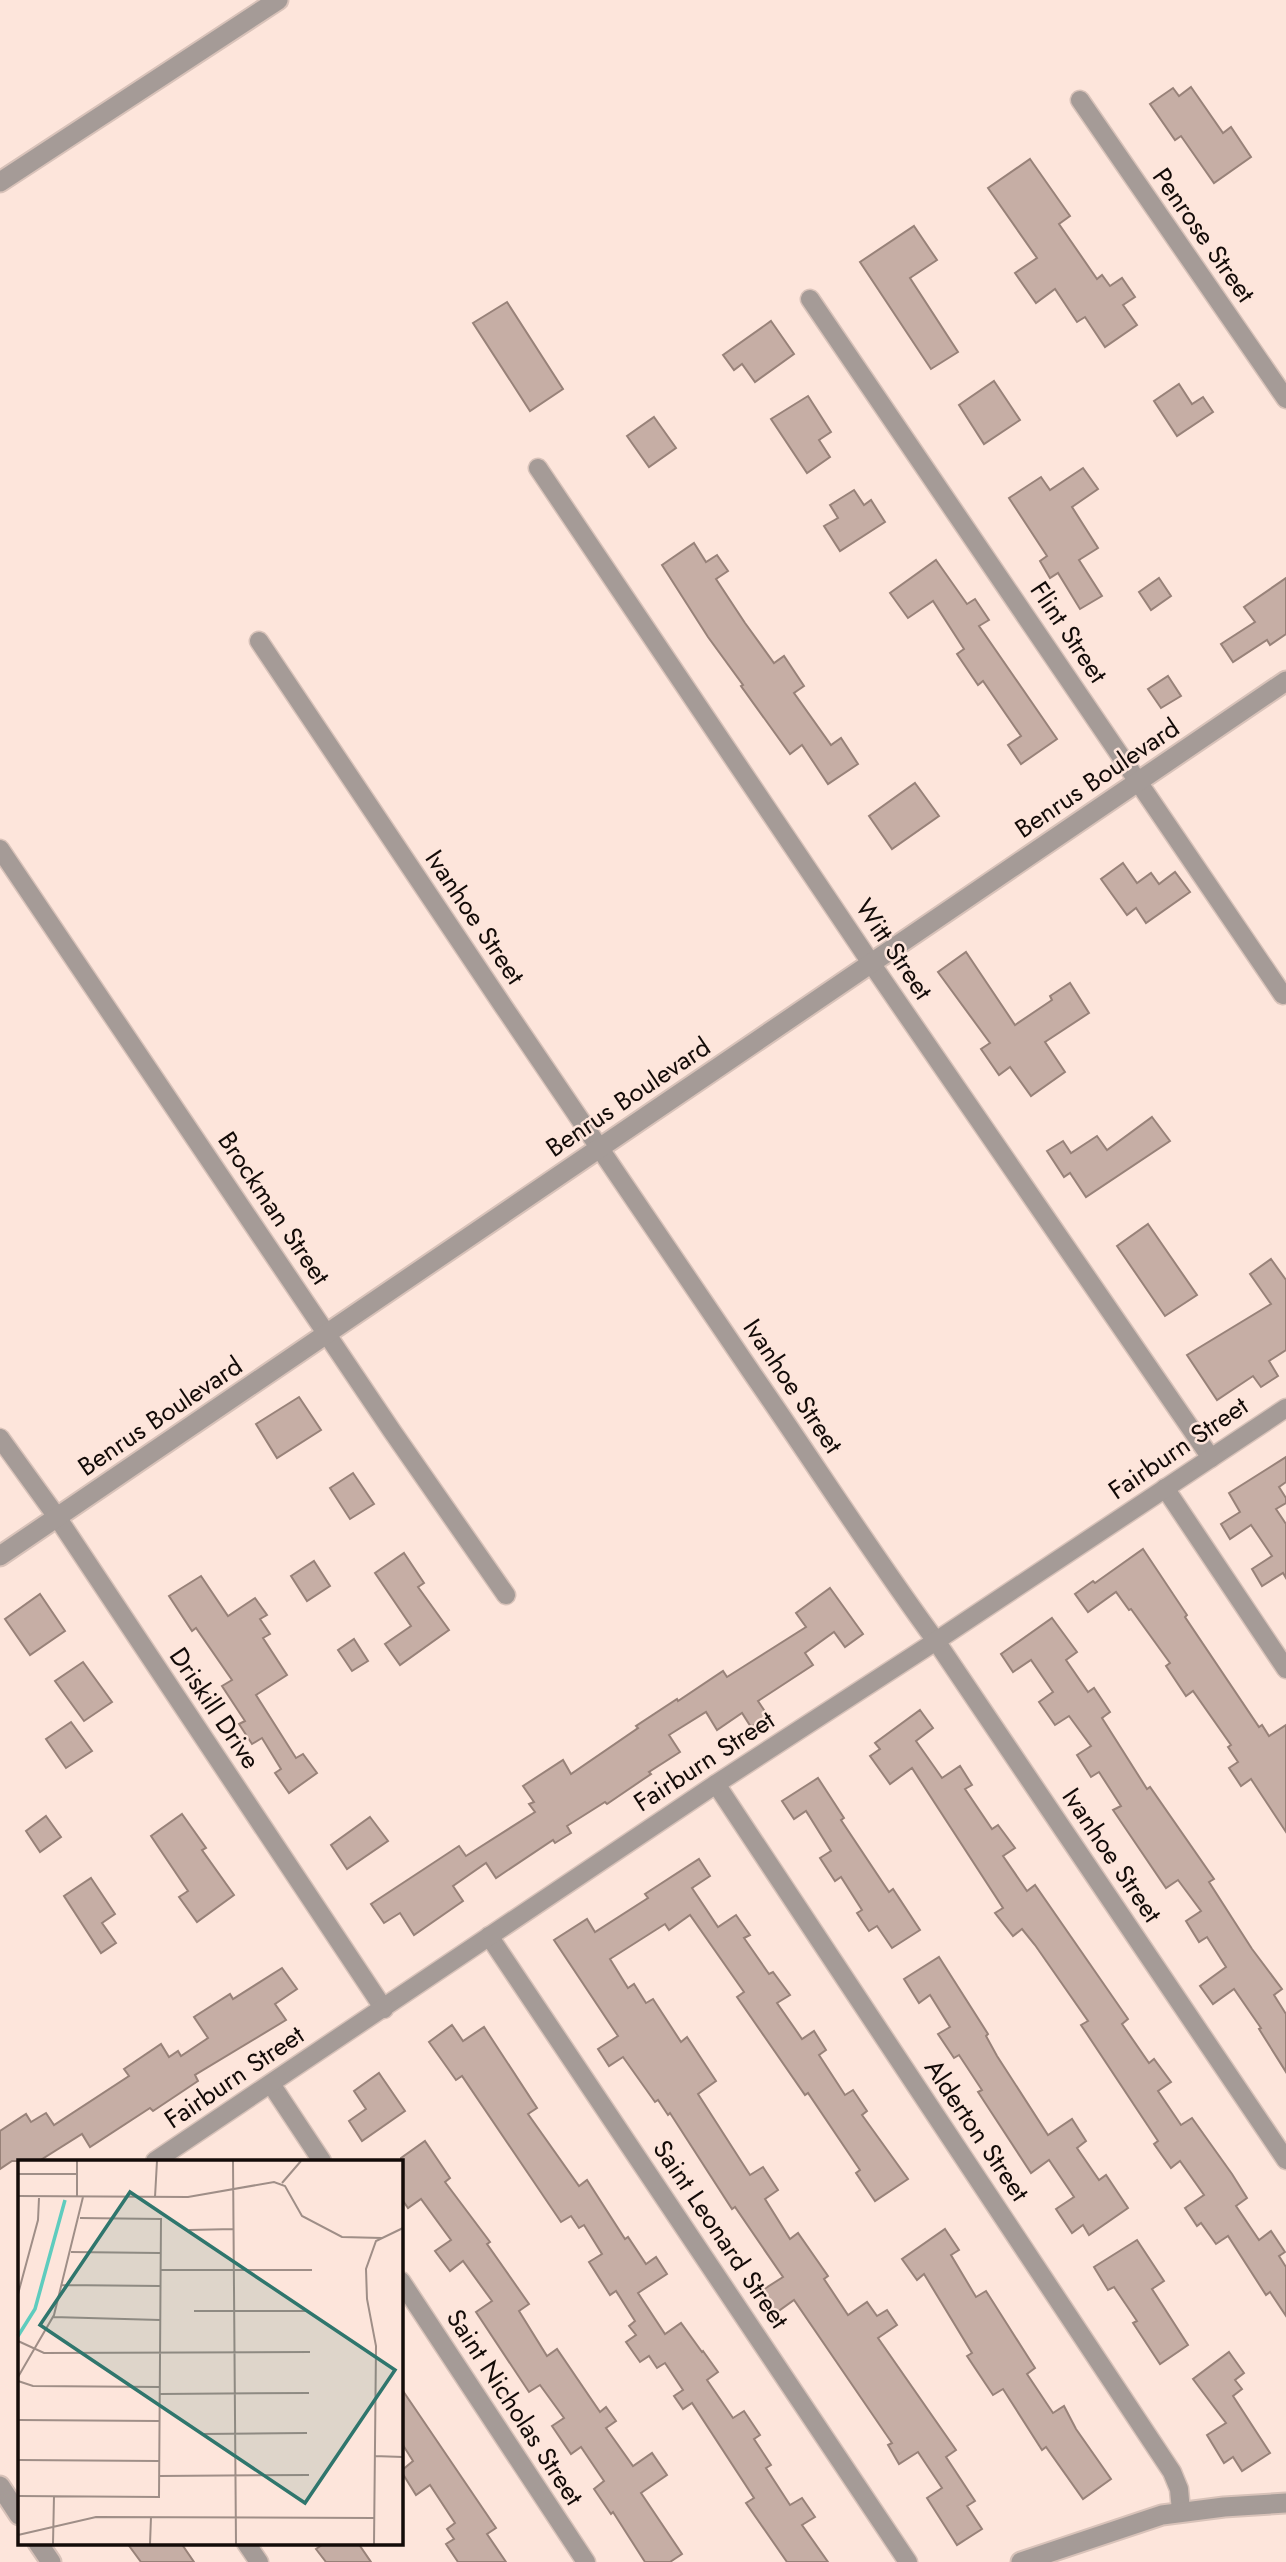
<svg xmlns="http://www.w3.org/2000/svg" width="1286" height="2562" viewBox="0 0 1286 2562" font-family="Jost,sans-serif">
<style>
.building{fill:#c6aea5;stroke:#988279;stroke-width:2}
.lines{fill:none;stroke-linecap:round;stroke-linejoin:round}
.minor-casing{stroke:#d8c2b9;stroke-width:21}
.tertiary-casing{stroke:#d8c2b9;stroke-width:23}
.minor{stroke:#a59b97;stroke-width:18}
.tertiary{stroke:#a59b97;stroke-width:19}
.labels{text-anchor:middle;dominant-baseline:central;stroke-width:5;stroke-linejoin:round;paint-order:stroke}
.street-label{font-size:26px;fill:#130b08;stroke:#fde5db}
.inset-river{fill:none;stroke:#5eccbe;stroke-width:3.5}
.inset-road{fill:none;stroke:#9f8e87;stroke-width:2}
.view{fill:#2f766d;fill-opacity:0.15;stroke:#2f766d;stroke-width:3.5}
.inset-edge{fill:none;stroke:#130b08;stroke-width:3.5}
</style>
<rect width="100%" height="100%" fill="#fde5db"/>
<g class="building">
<polygon points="1191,87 1223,133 1231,127 1251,157 1214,183 1181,136 1175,140 1150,104 1173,88 1179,96"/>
<polygon points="1030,159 1070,216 1059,224 1097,279 1102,275 1110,286 1122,278 1135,297 1123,305 1137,325 1105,347 1085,317 1077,322 1055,289 1036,303 1015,273 1037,258 988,188"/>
<polygon points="914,226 937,260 910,278 958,352 931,369 860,262"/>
<polygon points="507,302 563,389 530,411 473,323"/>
<polygon points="771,321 794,354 755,382 742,364 734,370 723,355"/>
<polygon points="994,381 1020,420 984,444 959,405"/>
<polygon points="1179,384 1192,404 1203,397 1213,412 1177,436 1154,401"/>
<polygon points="808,396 831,432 819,440 830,457 807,473 771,419"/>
<polygon points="654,417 676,448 649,467 627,436"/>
<polygon points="1083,468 1098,489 1072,507 1098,548 1079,560 1102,596 1080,609 1058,573 1050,578 1040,561 1047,556 1009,498 1041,477 1050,490"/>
<polygon points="854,490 864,505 871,500 885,522 840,551 824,526 838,518 830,505"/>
<polygon points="694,543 706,562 717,555 728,571 716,579 745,623 774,663 784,656 804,686 794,693 831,745 841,738 858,764 828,784 802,745 790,754 741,686 743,685 708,637 662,565"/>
<polygon points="936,560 967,604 975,599 989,620 979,626 1057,739 1021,764 1008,745 1021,736 983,681 978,685 957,654 964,649 933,601 908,618 890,593"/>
<polygon points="1159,578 1171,596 1151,610 1139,592"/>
<polygon points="1286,578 1286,634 1270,645 1267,640 1233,662 1221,644 1255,622 1244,607"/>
<polygon points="1168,676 1181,696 1161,708 1148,689"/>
<polygon points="915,783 939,816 892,849 869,816"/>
<polygon points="1123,863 1137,883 1151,873 1159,884 1175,872 1190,892 1146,923 1136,908 1127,915 1101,879"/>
<polygon points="966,952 1015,1025 1052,1000 1050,996 1070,983 1089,1013 1045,1042 1065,1072 1031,1096 1010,1067 999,1075 981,1049 990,1043 938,972"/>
<polygon points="1152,1117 1170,1141 1086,1197 1070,1173 1064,1177 1047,1151 1063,1141 1071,1153 1097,1136 1107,1150"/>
<polygon points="1148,1224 1197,1295 1165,1316 1117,1246"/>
<polygon points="1271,1259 1286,1280 1286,1350 1269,1361 1278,1376 1261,1387 1253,1376 1217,1400 1187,1355 1271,1304 1250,1274"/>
<polygon points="299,1397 321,1430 277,1458 256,1424"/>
<polygon points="1286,1457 1286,1482 1279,1487 1286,1498 1286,1503 1276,1509 1286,1524 1286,1578 1283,1573 1262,1586 1252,1569 1272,1556 1251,1525 1230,1539 1221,1524 1240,1512 1229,1493"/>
<polygon points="353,1473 374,1504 350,1519 330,1488"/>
<polygon points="1143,1549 1187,1615 1185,1617 1259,1727 1262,1725 1269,1736 1286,1725 1286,1832 1251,1779 1241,1786 1229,1768 1238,1762 1228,1747 1231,1745 1193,1691 1186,1696 1166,1666 1170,1663 1131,1609 1129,1610 1116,1592 1088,1612 1075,1594 1093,1581 1095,1583"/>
<polygon points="404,1553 424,1583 418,1587 449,1630 400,1665 385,1644 411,1626 375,1573"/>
<polygon points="314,1561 330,1586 307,1601 291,1576"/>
<polygon points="201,1576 228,1616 255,1598 267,1615 260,1619 270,1634 263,1638 287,1675 256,1695 296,1758 303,1754 317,1773 289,1793 275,1773 281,1769 262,1738 252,1744 239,1724 245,1721 222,1686 232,1680 196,1628 192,1631 169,1596"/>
<polygon points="830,1588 863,1634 845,1647 834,1632 805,1653 813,1665 758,1701 768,1716 751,1727 742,1713 717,1730 706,1712 669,1735 680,1752 649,1772 651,1774 607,1804 605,1802 567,1826 571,1833 555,1843 553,1840 496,1878 486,1863 453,1886 463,1901 414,1935 400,1913 384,1923 371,1904 459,1846 466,1856 535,1812 529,1804 534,1802 523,1786 563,1760 571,1774 638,1728 636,1726 677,1699 678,1701 723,1671 727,1677 806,1627 796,1613"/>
<polygon points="40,1594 65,1631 30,1655 5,1619"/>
<polygon points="1052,1618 1077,1652 1066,1660 1088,1692 1094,1688 1110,1712 1102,1718 1147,1789 1150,1787 1214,1879 1209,1882 1252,1949 1282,1989 1274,1995 1286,2014 1286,2072 1259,2029 1261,2028 1234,1989 1213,2004 1200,1986 1226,1967 1207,1937 1199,1942 1186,1921 1201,1911 1178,1880 1166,1888 1113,1810 1121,1806 1099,1772 1091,1777 1077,1755 1091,1746 1069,1716 1055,1725 1039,1702 1053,1692 1031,1660 1013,1672 1001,1654"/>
<polygon points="354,1639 368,1661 352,1671 338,1650"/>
<polygon points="83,1662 112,1702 84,1721 55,1681"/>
<polygon points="920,1710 933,1728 916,1741 942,1778 960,1766 972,1785 965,1789 992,1829 998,1825 1015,1848 1003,1856 1027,1891 1035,1885 1128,2019 1122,2024 1149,2063 1154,2059 1171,2082 1158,2091 1181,2125 1192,2118 1232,2174 1247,2198 1236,2206 1259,2240 1271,2231 1285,2252 1279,2256 1286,2267 1286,2316 1270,2292 1266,2295 1228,2236 1216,2244 1201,2223 1197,2226 1185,2208 1204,2195 1180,2161 1171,2168 1154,2144 1158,2141 1081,2025 1088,2021 1035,1945 1022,1929 1013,1936 995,1913 1003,1908 912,1768 890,1784 870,1756 880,1749 875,1743"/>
<polygon points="71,1722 92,1751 66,1768 46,1739"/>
<polygon points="818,1778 844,1818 841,1820 889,1892 893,1889 920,1930 892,1948 877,1926 869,1931 857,1913 862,1910 841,1877 835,1881 820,1858 831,1851 806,1811 794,1819 782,1801"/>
<polygon points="182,1814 206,1848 202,1850 234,1895 197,1922 179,1897 188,1891 151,1836"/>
<polygon points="46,1816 61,1837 40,1852 26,1831"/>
<polygon points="370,1817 388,1841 347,1869 331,1845"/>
<polygon points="699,1859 710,1876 692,1888 718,1927 736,1915 750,1935 744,1938 769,1974 773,1972 790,1995 777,2003 802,2039 814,2031 826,2050 819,2055 845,2095 853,2090 867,2111 862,2115 908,2179 875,2201 856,2173 860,2170 808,2093 805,2095 737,1997 744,1992 690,1915 669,1930 665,1924 610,1959 628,1988 634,1984 646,2003 653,1999 681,2042 687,2037 716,2081 698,2094 750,2175 763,2167 778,2190 765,2199 790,2239 798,2233 828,2276 824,2279 848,2315 867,2302 877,2316 887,2310 897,2325 878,2338 956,2450 946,2457 975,2501 967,2506 982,2529 957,2545 927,2498 942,2488 918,2452 899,2464 888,2445 892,2443 794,2300 773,2315 758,2293 783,2277 735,2207 732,2209 670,2113 668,2115 658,2100 655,2102 623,2057 609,2066 598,2049 618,2036 554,1940 587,1919 595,1932 648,1898 645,1894"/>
<polygon points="91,1878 115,1914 102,1923 116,1943 101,1953 64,1896"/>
<polygon points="939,1957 988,2034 986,2036 997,2056 1048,2135 1072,2119 1086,2141 1077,2148 1099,2180 1106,2175 1128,2208 1089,2235 1083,2225 1072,2233 1056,2209 1074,2197 1049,2160 1031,2173 978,2092 982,2090 959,2055 954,2058 938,2034 950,2027 930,1995 919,2003 904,1979"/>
<polygon points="282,1968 297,1989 275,2004 286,2020 195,2075 198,2081 153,2111 150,2108 90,2147 82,2134 39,2161 12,2161 0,2169 0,2131 26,2114 31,2122 46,2113 54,2125 129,2076 124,2069 161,2044 169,2057 178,2051 181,2056 208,2038 194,2017 230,1994 233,1999"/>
<polygon points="452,2025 463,2041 484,2027 537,2108 528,2114 579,2186 587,2180 625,2239 628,2237 646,2264 656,2257 667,2274 638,2293 665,2334 681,2323 702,2352 703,2351 718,2372 707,2380 733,2418 744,2411 760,2435 754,2439 771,2465 766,2468 790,2505 802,2498 815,2517 802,2525 828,2562 787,2562 746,2503 754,2498 692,2403 683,2409 674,2396 683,2390 665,2363 657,2368 649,2356 640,2362 626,2342 636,2335 629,2326 635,2321 616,2291 610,2295 589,2262 602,2254 584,2225 579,2228 571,2216 561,2222 462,2076 456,2080 429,2042"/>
<polygon points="379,2073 405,2111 362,2141 349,2121 366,2109 354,2091"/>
<polygon points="425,2141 450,2178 445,2182 490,2242 487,2244 529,2304 519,2311 547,2356 557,2349 600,2412 606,2407 616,2421 606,2428 633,2466 652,2453 667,2475 641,2493 682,2554 670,2562 645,2562 613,2512 611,2514 594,2489 604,2481 581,2447 571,2454 552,2426 564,2418 540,2385 529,2392 476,2312 492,2301 463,2261 450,2271 435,2251 451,2240 421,2199 408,2208 401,2198 401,2158"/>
<polygon points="945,2229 959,2250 951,2255 976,2297 986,2291 1035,2368 1027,2374 1053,2413 1064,2406 1076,2429 1111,2479 1083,2499 1046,2447 1042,2450 1003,2389 993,2395 967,2356 972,2353 924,2274 917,2280 902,2259"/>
<polygon points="1137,2240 1164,2281 1152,2289 1188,2345 1160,2364 1133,2323 1137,2321 1114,2287 1108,2290 1094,2267"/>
<polygon points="1229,2352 1244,2373 1235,2380 1242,2389 1233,2396 1270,2453 1242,2471 1233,2457 1224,2463 1207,2435 1226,2423 1193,2379"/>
<polygon points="401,2388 496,2528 487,2534 506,2562 458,2562 446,2544 454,2539 447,2529 455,2523 430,2485 416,2495 401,2471 413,2461 401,2442"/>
<polygon points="127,2543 181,2543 194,2562 141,2562"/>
<polygon points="325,2543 358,2543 371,2562 326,2562 316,2549"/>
</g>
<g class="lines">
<defs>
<g id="minor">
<polyline points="1080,100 1286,399"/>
<polyline points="810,299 1283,995"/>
<polyline points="538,468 871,963 1211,1458"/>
<path d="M 259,641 C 423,887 587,1132 754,1376 C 815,1464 872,1554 936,1641 L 1286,2160"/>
<polyline points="0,849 392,1431 506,1595"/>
<polyline points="0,1438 57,1517 384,2009"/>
<polyline points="1165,1488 1286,1669"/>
<polyline points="716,1784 1172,2472 1179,2489 1181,2511"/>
<polyline points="489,1936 908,2562"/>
<polyline points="271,2084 322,2161"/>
<polyline points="155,2161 716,1784 936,1641 1286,1408"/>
<polyline points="401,2281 586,2562"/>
<polyline points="246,2543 259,2562"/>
</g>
<g id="tertiary">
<polyline points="0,182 278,0"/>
<polyline points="0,1556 1286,681"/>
<polyline points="0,2486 19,2515"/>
<polyline points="38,2543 51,2562"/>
<polyline points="1021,2562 1162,2515 1224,2507 1286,2503"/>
</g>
</defs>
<use href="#minor" class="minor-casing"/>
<use href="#tertiary" class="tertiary-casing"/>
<use href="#minor" class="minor"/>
<use href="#tertiary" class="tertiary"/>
</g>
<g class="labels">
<g class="street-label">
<text transform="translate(1204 235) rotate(55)">Penrose Street</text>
<text transform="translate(1069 632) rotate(56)">Flint Street</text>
<text transform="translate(1097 778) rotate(-34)">Benrus Boulevard</text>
<text transform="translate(475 917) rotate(56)">Ivanhoe Street</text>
<text transform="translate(894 949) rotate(56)">Witt Street</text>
<text transform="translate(628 1097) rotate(-34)">Benrus Boulevard</text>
<text transform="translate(274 1208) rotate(56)">Brockman Street</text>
<text transform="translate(793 1386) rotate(56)">Ivanhoe Street</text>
<text transform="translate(160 1416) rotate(-34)">Benrus Boulevard</text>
<text transform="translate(1178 1448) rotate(-34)">Fairburn Street</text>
<text transform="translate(215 1708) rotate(56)">Driskill Drive</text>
<text transform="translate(704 1761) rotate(-33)">Fairburn Street</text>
<text transform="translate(1112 1855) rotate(56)">Ivanhoe Street</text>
<text transform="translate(234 2077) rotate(-34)">Fairburn Street</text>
<text transform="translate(977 2130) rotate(56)">Alderton Street</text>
<text transform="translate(721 2234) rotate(56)">Saint Leonard Street</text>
<text transform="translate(515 2407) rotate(57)">Saint Nicholas Street</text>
</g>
</g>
<g transform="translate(18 2160)">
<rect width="385" height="385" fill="#fde5db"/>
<path class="inset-river" d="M 0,176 L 17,149 L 47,40"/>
<path class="inset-road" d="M 215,1 L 218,384M 0,14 L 59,14M 264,23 L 283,1M 0,36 L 170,37 L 256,22 L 267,26 L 284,56 L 324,77 L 364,78M 59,37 L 59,1M 137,37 L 139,1M 171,70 L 216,69M 53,92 L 142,93M 142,110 L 294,110M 44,125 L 142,126M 0,134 L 20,60 L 21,38M 176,151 L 291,151M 35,157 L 142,160M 0,181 L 26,193 L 292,192M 0,217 L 36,155 L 65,37M 0,221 L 15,226 L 142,227M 142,234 L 291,233M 0,260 L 141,261M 184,274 L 289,273M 356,296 L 385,297M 0,300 L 141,301M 141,316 L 291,315M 0,336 L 141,337 L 143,59 L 62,58M 0,375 L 78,357 L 356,358M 35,384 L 36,336M 132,384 L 133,357M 356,384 L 358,186 L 349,139 L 348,109 L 358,81 L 385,68"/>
<path class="view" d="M 112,32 L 377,210 L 287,343 L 22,165 Z"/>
<rect width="385" height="385" class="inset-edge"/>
</g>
</svg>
